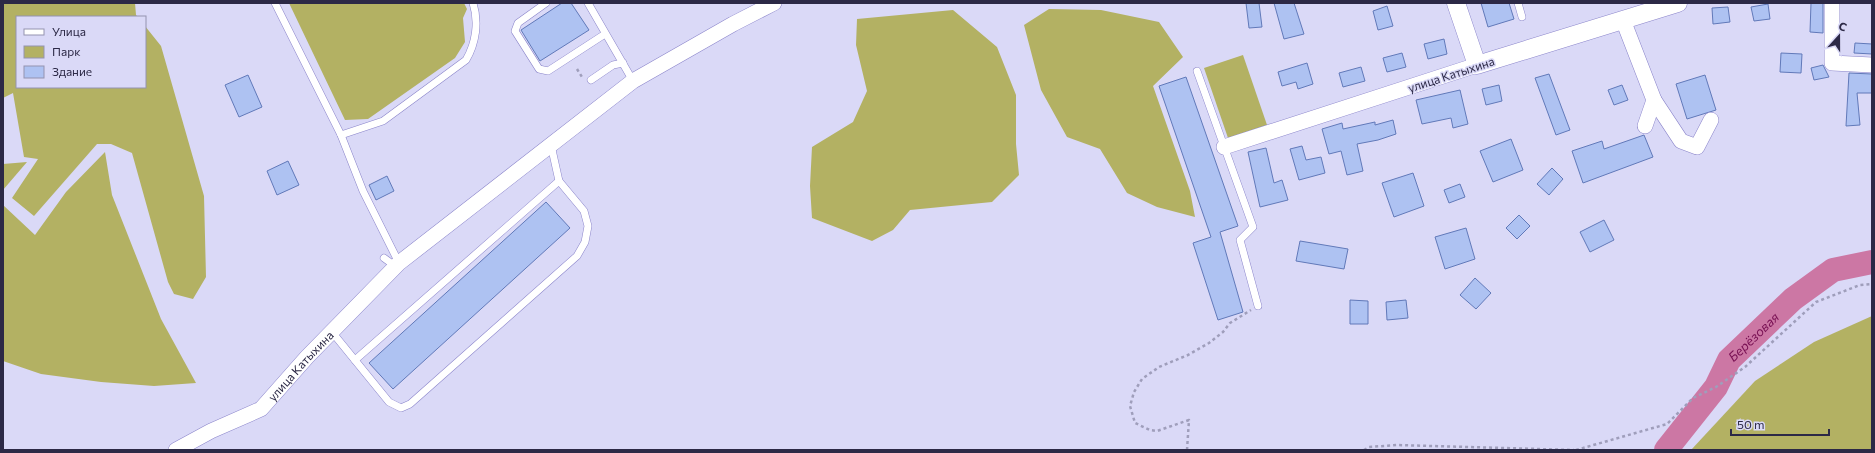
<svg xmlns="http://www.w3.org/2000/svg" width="1875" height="453" viewBox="0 0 1875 453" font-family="Commissioner,sans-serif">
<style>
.green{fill:#b3b163}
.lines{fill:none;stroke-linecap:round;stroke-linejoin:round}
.river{stroke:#cc77a4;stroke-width:24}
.building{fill:#aec2f2;stroke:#6179b9}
.service-casing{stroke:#8a84ca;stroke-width:8}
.minor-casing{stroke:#8a84ca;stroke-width:16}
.tertiary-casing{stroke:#8a84ca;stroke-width:19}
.path{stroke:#9f9ebb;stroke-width:2.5;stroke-dasharray:3 3;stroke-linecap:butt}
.service{stroke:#fff;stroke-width:7}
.minor{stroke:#fff;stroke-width:15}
.tertiary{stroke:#fff;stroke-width:18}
.labels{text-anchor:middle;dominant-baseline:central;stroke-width:3;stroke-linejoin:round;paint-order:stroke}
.street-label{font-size:12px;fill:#2c2946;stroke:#dad9f7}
.water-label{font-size:13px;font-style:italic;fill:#781053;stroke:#dad9f7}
</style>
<rect width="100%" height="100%" fill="#dad9f7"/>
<g class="green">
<polygon points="3,3 135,3 136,15 138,17 17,17 17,87 145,87 145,26 161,46 204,196 206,277 193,299 174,294 168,282 132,153 111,144 97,144 34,216 12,198 38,159 24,157 13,93 3,98"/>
<polygon points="289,3 464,3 467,9 463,18 465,42 455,58 368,119 345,120"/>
<polygon points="1049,9 1101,10 1159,22 1183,57 1153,86 1190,191 1195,217 1157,207 1127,193 1100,149 1067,137 1041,90 1024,25"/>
<polygon points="953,10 997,47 1016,95 1016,144 1019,175 992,202 910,210 893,230 872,241 812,218 810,186 812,147 853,122 867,91 856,45 857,19"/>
<polygon points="1243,55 1267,125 1228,138 1204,68"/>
<polygon points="105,152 112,195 161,319 196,383 154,386 101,382 41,374 3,361 3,205 35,235 66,192"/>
<polygon points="27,162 3,190 3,164"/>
<polygon points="1872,316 1872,450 1691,450 1755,381 1814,342"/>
</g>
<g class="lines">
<path class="river" id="s1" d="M 1666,450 L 1716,387 L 1729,360 L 1793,299 L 1833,270 L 1872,262"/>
</g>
<g class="building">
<polygon points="562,3 571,3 589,30 540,61 521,30"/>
<polygon points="1246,3 1259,3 1262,27 1249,28"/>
<polygon points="1274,3 1294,3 1304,34 1284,39"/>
<polygon points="1481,3 1509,3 1514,19 1488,27"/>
<polygon points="1811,3 1823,3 1823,33 1810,32"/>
<polygon points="1768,4 1770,19 1754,21 1751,7"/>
<polygon points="1387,6 1393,26 1378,30 1373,11"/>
<polygon points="1728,7 1730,22 1713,24 1712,8"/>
<polygon points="1444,39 1447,54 1428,59 1424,44"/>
<polygon points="1855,43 1872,44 1872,54 1854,53"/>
<polygon points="1402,53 1406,67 1387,72 1383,58"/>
<polygon points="1781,53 1802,54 1801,73 1780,72"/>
<polygon points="1307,63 1313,84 1298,89 1296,82 1282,86 1278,72"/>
<polygon points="1823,65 1829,77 1814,80 1811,68"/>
<polygon points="1361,67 1365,81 1343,87 1339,73"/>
<polygon points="1849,73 1872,74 1872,93 1857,93 1860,125 1846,126"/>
<polygon points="1549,74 1570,130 1556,135 1535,78"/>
<polygon points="248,75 262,107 239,117 225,85"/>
<polygon points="1705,75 1716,110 1687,119 1676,84"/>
<polygon points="1186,77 1238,226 1220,232 1243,312 1218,320 1193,243 1211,237 1159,86"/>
<polygon points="1499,85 1502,101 1486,105 1482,89"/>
<polygon points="1622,85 1628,100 1614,105 1608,90"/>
<polygon points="1460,90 1468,124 1453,128 1451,118 1422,124 1416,100"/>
<polygon points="1393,120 1396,134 1378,140 1357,144 1363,171 1347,175 1341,151 1329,154 1322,129 1342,123 1343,129 1375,122 1375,125"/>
<polygon points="1644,135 1653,157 1583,183 1572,151 1602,141 1604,149"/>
<polygon points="1511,139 1523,170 1493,182 1480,151"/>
<polygon points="1302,146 1306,160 1321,157 1325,173 1299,180 1290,149"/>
<polygon points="1266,148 1274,183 1282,180 1288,200 1260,207 1248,152"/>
<polygon points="288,161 299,185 277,195 267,171"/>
<polygon points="1552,168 1563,179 1549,195 1537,184"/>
<polygon points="1413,173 1424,206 1394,217 1382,183"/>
<polygon points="387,176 394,191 376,200 369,185"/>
<polygon points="1460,184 1465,197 1449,203 1444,190"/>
<polygon points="546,202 570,228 393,389 369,363"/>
<polygon points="1519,215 1530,226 1517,239 1506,228"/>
<polygon points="1604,220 1614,240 1590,252 1580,232"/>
<polygon points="1466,228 1475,259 1445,269 1435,237"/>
<polygon points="1300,241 1348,249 1344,269 1296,261"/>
<polygon points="1475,278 1491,293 1476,309 1460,295"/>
<polygon points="1350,300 1368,301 1368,324 1350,324"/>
<polygon points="1406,300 1408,318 1387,320 1386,302"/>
</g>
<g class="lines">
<defs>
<g id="service">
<polyline points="275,3 341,135 363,191 399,263"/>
<polyline points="546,3 518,23 515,31 539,69 548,71 605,34"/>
<polyline points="588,3 633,81"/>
<polyline points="1518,3 1522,17"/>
<polyline points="1197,71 1253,227 1240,240 1258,306"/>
<polyline points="591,80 613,65 623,63"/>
<path d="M 341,135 L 383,121 L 466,60 C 476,43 479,22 473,3"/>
<polyline points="384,258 395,266"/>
<polyline points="332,332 389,402 401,408 410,404 577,256 585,242 588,226 584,211 559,181 551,145"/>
<polyline points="355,360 559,181"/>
</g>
<g id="minor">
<polyline points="1832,3 1832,63 1872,65"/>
<polyline points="1623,20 1654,100 1645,126"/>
<polyline points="1654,100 1681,141 1697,147 1711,120"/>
<polyline points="1224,147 1477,65"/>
<path id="s2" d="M 176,450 L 211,431 L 261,409 L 307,357 L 399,263 L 633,81 L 733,24 L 774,3"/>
</g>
<polyline id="tertiary" points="1456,3 1477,65 1678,3"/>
</defs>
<use href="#service" class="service-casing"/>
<use href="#minor" class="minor-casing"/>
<use href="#tertiary" class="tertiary-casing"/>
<g class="path">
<polyline points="577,69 582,77"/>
<polyline points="1187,450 1189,420 1157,431 1150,430 1135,423 1130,406 1134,392 1142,379 1159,367 1188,355 1209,343 1223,332 1230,323 1251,310"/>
<polyline points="1364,450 1369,447 1397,445 1574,450"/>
<polyline points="1576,450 1667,424 1693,398 1716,387 1745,367 1816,302 1860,285 1872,284"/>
</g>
<use href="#service" class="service"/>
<use href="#minor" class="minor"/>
<use href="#tertiary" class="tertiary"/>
</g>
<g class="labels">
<g class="street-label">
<text transform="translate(1451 74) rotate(-18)">улица Катыхина</text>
<text stroke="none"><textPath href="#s2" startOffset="153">улица Катыхина</textPath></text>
</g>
<g class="water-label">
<text stroke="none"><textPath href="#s1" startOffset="144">Берёзовая</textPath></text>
</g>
</g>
<rect width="1875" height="453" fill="none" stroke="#2c2946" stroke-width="8"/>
<rect x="16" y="16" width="130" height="72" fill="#dad9f7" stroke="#9493b0"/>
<rect x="24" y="29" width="20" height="6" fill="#ffffff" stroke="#9493b0"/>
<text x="52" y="36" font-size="12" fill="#2c2946">Улица</text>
<rect x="24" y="46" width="20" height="12" fill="#b3b163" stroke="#9493b0"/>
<text x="52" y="56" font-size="12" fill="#2c2946">Парк</text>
<rect x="24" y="66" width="20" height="12" fill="#aec2f2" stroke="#9493b0"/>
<text x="52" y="76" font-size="12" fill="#2c2946">Здание</text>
<g transform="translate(1839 36) rotate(21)" stroke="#dad9f7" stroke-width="3" paint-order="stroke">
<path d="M0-3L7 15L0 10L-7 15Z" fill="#2c2946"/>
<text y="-6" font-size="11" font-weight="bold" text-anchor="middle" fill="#2c2946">С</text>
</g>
<path d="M1731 429v6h98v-6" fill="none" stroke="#2c2946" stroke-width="2"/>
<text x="1737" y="429" font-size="12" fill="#2c2946" stroke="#dad9f7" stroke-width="3" paint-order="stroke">50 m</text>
</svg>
